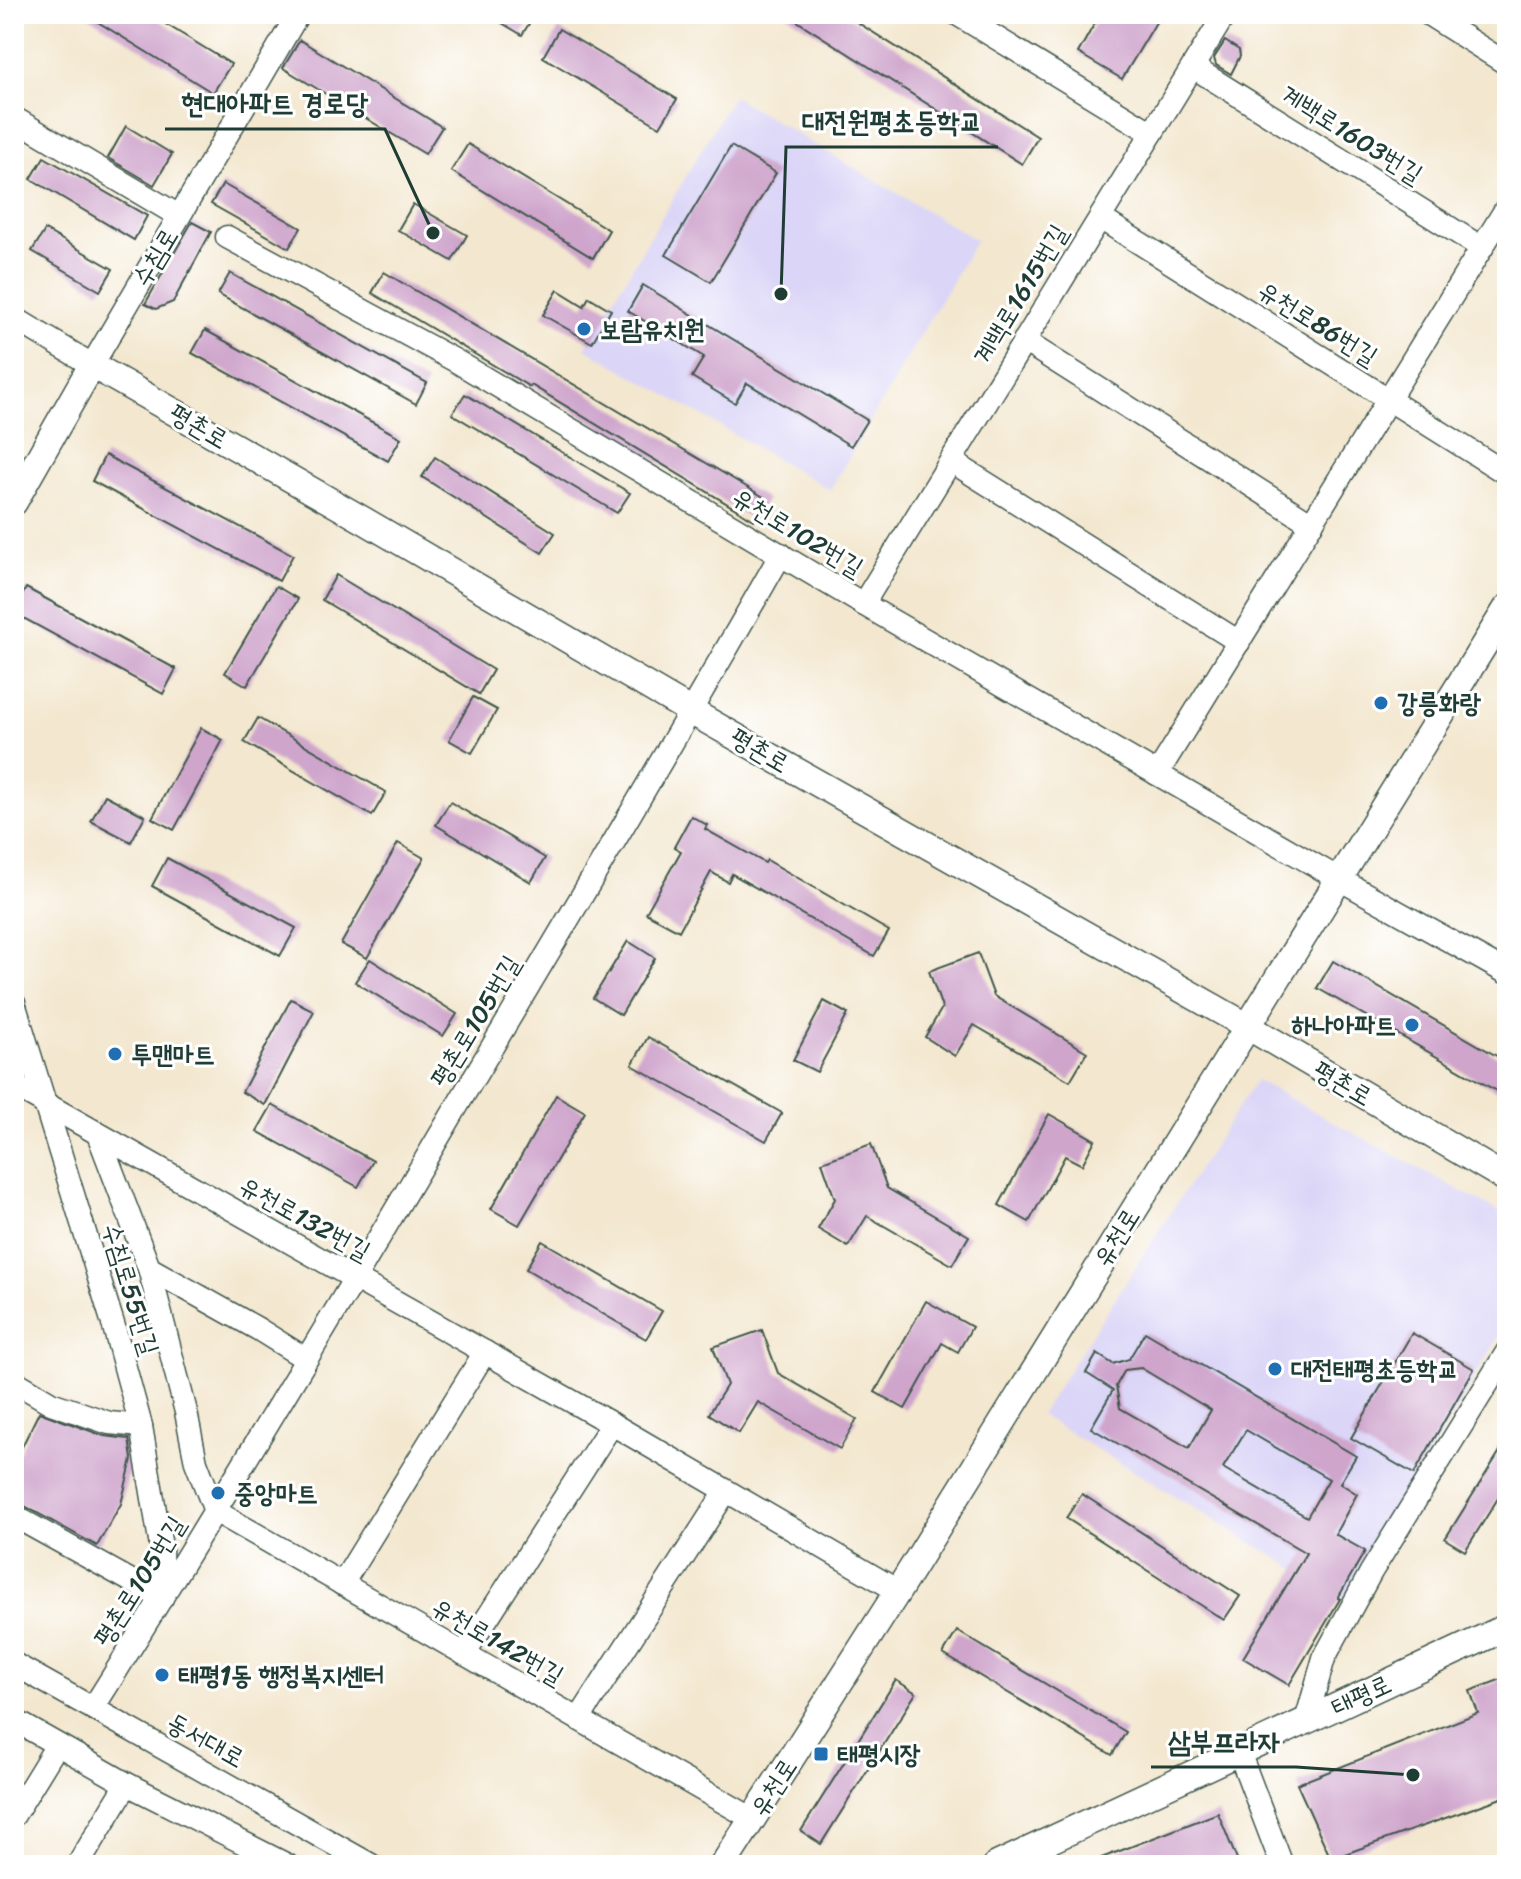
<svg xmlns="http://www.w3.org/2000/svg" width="1521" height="1879" viewBox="0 0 1521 1879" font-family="Sriracha,'Poor Story',sans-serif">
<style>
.built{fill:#dbd6f7}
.building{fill:#cfa5cc;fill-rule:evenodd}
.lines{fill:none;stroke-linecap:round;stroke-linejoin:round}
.minor-casing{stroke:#3f564b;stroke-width:25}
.major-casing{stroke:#3f564b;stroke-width:29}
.minor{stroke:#fff;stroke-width:22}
.major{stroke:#fff;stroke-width:26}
.poi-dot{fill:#1f6fb2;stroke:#fff;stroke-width:3}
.labels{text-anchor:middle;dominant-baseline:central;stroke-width:6;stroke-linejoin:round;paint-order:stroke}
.street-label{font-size:26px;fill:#1f3d34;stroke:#fff}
.poi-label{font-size:26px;font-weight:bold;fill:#1f3d34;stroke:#fff;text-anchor:start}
.leader{fill:none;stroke:#1f3d34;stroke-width:3}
.callout-dot{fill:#1f3d34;stroke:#fff;stroke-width:3}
.callout-label{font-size:28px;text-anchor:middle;font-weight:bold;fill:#1f3d34;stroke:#fff;stroke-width:6;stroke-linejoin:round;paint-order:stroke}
</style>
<rect width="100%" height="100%" fill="#fff"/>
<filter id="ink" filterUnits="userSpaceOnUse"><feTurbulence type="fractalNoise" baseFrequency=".0125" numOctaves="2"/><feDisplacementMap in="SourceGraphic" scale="16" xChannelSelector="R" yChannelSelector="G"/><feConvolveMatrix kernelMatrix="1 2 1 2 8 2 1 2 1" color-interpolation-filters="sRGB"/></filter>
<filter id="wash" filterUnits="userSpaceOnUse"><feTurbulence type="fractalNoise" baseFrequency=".006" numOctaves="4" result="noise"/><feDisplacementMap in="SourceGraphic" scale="32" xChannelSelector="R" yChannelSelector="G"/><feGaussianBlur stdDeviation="1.8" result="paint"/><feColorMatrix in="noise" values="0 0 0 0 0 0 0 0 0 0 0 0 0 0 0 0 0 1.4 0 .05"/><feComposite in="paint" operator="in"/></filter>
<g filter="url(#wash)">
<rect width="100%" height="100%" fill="#f3e7cf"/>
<g class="built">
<polygon points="733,96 976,240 830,490 585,348"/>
<polygon points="1256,1080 1507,1216 1507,1322 1345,1599 1040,1415"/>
</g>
<g id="blocks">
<g class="building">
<polygon points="85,14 149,14 231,64 213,93"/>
<polygon points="487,14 535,14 522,35"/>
<polygon points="786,14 844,14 1038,137 1022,164"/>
<polygon points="1100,14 1161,14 1122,79 1078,53"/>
<polygon points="559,29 677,99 660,127 543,57"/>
<polygon points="300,40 442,127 425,154 283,68"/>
<polygon points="1225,41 1239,50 1240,56 1231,74 1216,65 1214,58"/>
<polygon points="126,126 172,154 154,185 108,158"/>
<polygon points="468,144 609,230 593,258 451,171"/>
<polygon points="731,146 776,173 711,282 666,255"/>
<polygon points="44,157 147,216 134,240 31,179"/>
<polygon points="223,184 301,228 289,248 211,204"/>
<polygon points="413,204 467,235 452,261 398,230"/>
<polygon points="192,222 211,232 173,302 156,309 145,304"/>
<polygon points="45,230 113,269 100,291 32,251"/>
<polygon points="384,272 767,499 754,520 531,385 530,387 372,293"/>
<polygon points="230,273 427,383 416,404 218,294"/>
<polygon points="643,285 867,420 851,446 747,383 735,403 692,377 704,357 628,311"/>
<polygon points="558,290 584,306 589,297 611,310 592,343 543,315"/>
<polygon points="205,330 401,438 388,461 192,353"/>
<polygon points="465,394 630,493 617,513 452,414"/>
<polygon points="105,455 293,555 279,581 92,481"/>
<polygon points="435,457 555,533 542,553 422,477"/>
<polygon points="336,575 493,670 479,694 322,600"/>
<polygon points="276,586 298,599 247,686 225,673"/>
<polygon points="26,588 176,669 163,694 14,613 14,610"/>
<polygon points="473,697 497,710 472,753 449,740"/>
<polygon points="258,718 386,792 372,816 244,742"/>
<polygon points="201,728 223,740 174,830 152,818"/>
<polygon points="105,795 145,816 131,842 91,821"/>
<polygon points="450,802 545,858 531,882 436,825"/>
<polygon points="691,816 707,825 705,829 765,863 767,860 889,931 874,956 732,874 728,882 711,872 679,931 646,913 681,851 674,847"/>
<polygon points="398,843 424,858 367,958 341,944"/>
<polygon points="167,858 296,928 280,956 152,886"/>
<polygon points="628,941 655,958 621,1015 593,998"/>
<polygon points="978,953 994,996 1087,1052 1070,1081 974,1025 955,1056 925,1037 942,1008 929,971"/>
<polygon points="370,959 457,1014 443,1036 355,982"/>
<polygon points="1333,961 1507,1062 1507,1097 1317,988"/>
<polygon points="291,999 314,1011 265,1105 242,1092"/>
<polygon points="824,1001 848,1014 817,1072 793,1060"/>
<polygon points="648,1037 782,1113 766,1141 632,1065"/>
<polygon points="556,1095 585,1112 519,1225 491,1209"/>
<polygon points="272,1105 373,1161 358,1187 257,1131"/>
<polygon points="1049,1114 1095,1140 1082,1165 1065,1156 1029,1222 999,1205"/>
<polygon points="871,1144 887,1188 969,1236 952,1265 867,1216 848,1247 818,1229 835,1199 822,1162"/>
<polygon points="542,1241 662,1311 646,1339 526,1269"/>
<polygon points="926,1301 972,1327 958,1352 942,1343 905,1409 875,1392"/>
<polygon points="762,1330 778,1373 857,1419 840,1449 758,1402 739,1433 709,1414 727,1385 713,1347"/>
<path d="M 1145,1332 L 1356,1456 L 1340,1483 L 1357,1494 L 1335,1534 L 1365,1551 L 1338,1598 L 1340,1599 L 1289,1685 L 1243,1658 L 1306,1553 L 1091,1428 L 1113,1390 L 1086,1373 L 1097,1354 L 1113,1364 L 1129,1359 ZM 1141,1368 L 1211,1410 L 1189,1448 L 1120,1408 L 1116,1386 L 1125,1370 ZM 1246,1430 L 1329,1479 L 1307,1517 L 1223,1468 Z"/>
<polygon points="1412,1333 1474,1369 1414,1474 1351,1438"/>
<polygon points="39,1412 104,1436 129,1439 132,1459 121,1504 97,1546 21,1504 14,1502 14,1463"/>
<polygon points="1507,1440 1507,1484 1465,1551 1445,1539"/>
<polygon points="1082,1494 1240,1596 1224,1620 1066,1518"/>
<polygon points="957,1631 1126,1732 1112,1755 943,1654"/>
<polygon points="1507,1677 1507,1753 1504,1754 1507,1766 1507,1796 1331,1859 1297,1784 1478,1713 1470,1691"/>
<polygon points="896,1680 916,1693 821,1844 801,1831"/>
<polygon points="1218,1813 1239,1865 1086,1865 1086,1864"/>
</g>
</g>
</g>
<g filter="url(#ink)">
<use href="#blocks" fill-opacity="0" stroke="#3f564b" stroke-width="2"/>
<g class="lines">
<defs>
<g id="minor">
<polyline points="957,14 1152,133"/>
<polyline points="1428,14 1507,64"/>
<polyline points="1193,67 1482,248"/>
<polyline points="14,118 179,216"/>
<polyline points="1100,218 1507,474"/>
<polyline points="227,237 456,361 863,604 1339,879 1507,973"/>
<polyline points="14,318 92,365 298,14"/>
<polyline points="1024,341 1312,524"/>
<polyline points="951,461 1239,642"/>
<polyline points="863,604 1225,14"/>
<polyline points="1157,774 1507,207"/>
<polyline points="14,1003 114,1327 141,1426 161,1547 162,1597"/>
<polyline points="14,1086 612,1424 898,1591"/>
<polyline points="98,1134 149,1268 186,1412 196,1462 215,1511 753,1819"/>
<polyline points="149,1268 258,1329 306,1359"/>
<polyline points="14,1381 51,1403 109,1423 141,1426"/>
<polyline points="14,1516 162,1598"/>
<polyline points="342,1584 485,1352"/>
<polyline points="464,1654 612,1424"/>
<polyline points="14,1664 371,1865"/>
<path d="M 93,1708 C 220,1506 342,1301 463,1096 C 570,916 678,736 781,554"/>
<polyline points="579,1719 726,1491"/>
<polyline points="14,1720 127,1784 287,1865"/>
<polyline points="1306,1721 1324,1658 1371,1572 1507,1352"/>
<polyline points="1239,1752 1282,1865"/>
<polyline points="14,1815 57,1745"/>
<polyline points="78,1865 127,1784"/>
</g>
<g id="major">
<polyline points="14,502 92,365 365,521 692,712 1247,1026 1507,1179"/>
<polyline points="723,1865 898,1591 1507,608"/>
<polyline points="997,1865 1507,1627"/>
</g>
</defs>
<use href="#minor" class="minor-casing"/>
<use href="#major" class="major-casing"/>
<use href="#minor" class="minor"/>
<use href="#major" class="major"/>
</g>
</g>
<g class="poi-dot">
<circle cx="584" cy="329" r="8"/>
<circle cx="1381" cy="703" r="8"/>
<circle cx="1412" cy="1025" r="8"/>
<circle cx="115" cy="1054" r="8"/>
<circle cx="1275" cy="1369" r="8"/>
<circle cx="218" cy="1493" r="8"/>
<circle cx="162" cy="1675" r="8"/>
<rect x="813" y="1746" width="16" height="16" rx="4"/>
</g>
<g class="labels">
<g class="street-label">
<text transform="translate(1352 134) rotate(32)">계백로1603번길</text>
<text transform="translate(155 257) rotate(-59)">수침로</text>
<text transform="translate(1020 294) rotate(-59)">계백로1615번길</text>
<text transform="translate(1318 323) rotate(32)">유천로86번길</text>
<text transform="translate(199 426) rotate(30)">평촌로</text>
<text transform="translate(798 532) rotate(31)">유천로102번길</text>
<text transform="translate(760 750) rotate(30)">평촌로</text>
<text transform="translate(475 1021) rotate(-59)">평촌로105번길</text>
<text transform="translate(1343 1083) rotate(30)">평촌로</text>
<text transform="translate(305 1218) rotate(29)">유천로132번길</text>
<text transform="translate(1116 1237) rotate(-58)">유천로</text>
<text transform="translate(131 1289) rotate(73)">수침로55번길</text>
<text transform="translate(139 1581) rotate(-58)">평촌로105번길</text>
<text transform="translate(498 1641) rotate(30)">유천로142번길</text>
<text transform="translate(1361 1695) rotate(-25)">태평로</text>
<text transform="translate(206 1740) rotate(29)">동서대로</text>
<text transform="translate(773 1787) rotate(-57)">유천로</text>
</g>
<g class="poi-label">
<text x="600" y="329">보람유치원</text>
<text x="1397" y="703">강릉화랑</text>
<text x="1396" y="1025" text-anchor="end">하나아파트</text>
<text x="131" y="1054">투맨마트</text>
<text x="1291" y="1369">대전태평초등학교</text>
<text x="234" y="1493">중앙마트</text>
<text x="178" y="1675">태평1동 행정복지센터</text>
<text x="837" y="1754">태평시장</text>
</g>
</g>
<path class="leader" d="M433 233L385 129H165M781 294L786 147H998M1413 1775L1296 1767H1151"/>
<g class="callout-dot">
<circle cx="433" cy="233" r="8"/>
<circle cx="781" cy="294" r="8"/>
<circle cx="1413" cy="1775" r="8"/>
</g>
<g class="callout-label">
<text x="275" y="113">현대아파트 경로당</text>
<text x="892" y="131">대전원평초등학교</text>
<text x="1224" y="1751">삼부프라자</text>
</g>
<rect width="1521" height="1879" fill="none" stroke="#fff" stroke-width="48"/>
</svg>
